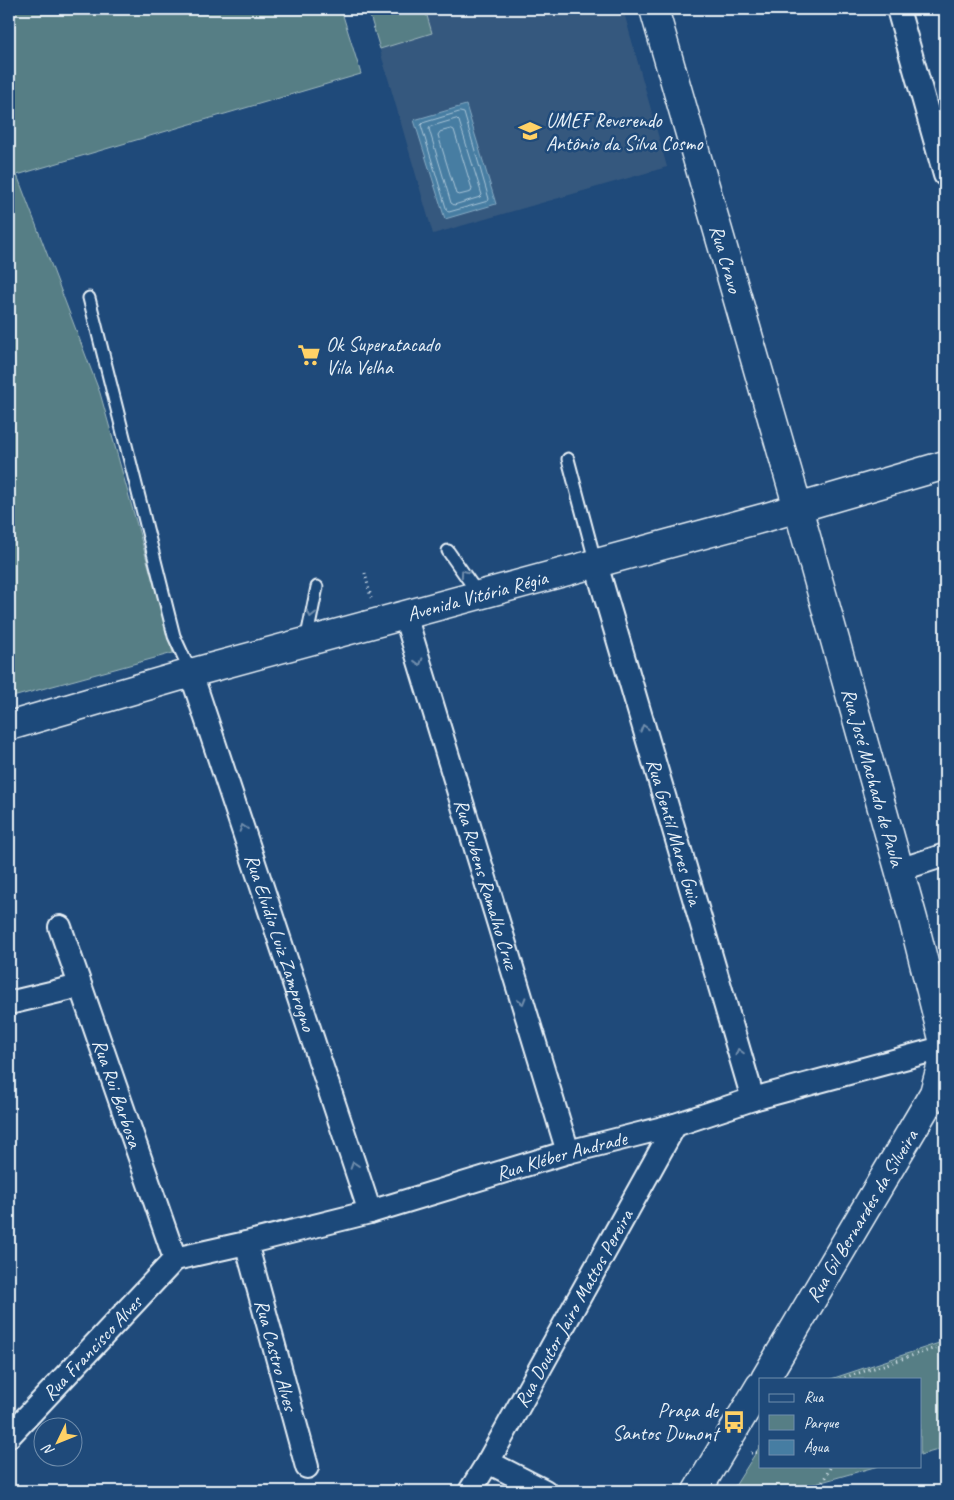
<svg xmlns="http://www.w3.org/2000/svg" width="954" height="1500" viewBox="0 0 954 1500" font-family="Caveat,sans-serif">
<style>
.built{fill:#35587e}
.green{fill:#567e85;stroke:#9fb8be}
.water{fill:#467da2;stroke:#87abc4}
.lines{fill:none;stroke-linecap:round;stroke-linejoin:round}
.shore{stroke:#a7c3d6;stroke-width:1}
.service-casing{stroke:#e8f1f8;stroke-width:15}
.minor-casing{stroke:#e8f1f8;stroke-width:26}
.tertiary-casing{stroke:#e8f1f8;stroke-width:31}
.path{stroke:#e8f1f8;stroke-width:3;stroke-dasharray:1 4;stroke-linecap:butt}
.service{stroke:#1f4a7a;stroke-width:11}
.minor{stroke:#1f4a7a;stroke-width:22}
.tertiary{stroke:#1f4a7a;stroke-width:28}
.oneway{stroke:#6f8dac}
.labels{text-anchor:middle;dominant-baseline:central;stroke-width:5;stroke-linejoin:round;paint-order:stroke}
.poi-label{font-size:20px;fill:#e8f1f8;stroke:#1f4a7a;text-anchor:start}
.street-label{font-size:20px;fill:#e8f1f8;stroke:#1f4a7a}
</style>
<rect width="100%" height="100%" fill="#1f4a7a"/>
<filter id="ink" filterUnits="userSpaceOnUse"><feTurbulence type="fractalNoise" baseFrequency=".02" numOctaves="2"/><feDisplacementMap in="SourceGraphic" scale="10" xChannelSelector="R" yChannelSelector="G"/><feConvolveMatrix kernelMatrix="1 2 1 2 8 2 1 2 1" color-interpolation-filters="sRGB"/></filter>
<g filter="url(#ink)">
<polygon class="built" points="368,9 623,9 667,167 433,234"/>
<g class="green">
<polygon points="9,9 341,9 361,74 17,175 100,393 173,653 9,698"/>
<polygon points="368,9 425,9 432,33 380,49"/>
<polygon points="945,1341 945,1448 920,1455 920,1379 831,1379"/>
<polygon points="760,1446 760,1466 878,1466 790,1491 732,1491"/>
</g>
<polygon class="water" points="466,105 496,204 445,219 414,120"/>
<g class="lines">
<g class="shore">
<polygon points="460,112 464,113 489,199 488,201 449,212 447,211 421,125 423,123"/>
<polygon points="457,119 459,121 482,195 480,197 454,205 451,203 429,129 430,127"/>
<polygon points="452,129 454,130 472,189 471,192 459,195 456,194 438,135 440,132"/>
</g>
<defs>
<g id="service">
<polyline points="89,298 174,636 191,673"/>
<polyline points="568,459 596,564"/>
<polyline points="448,551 479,595"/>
<polyline points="306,641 317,587"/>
</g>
<g id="minor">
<polyline points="898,9 945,175"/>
<path id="s1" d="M 596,564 L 753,1099"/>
<path id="s2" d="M 405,615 L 568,1152"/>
<path id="s3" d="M 191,673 L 370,1212"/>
<polyline points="899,870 945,855"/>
<path id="s4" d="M 60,927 L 175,1259"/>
<polyline points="9,1003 80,986"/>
<path id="s5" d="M 246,1243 L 307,1467"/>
<path id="s6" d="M 175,1259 L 246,1243 L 370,1212 L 568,1152 L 675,1125 L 753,1099 L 945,1047"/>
<path id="s7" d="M 9,1436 L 175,1259"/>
<polyline points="488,1462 545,1491"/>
<path id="s8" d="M 470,1491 L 488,1462 L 675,1125"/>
</g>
<g id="tertiary">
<path id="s9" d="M 654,9 L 798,508 L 913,919 L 945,1047 L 941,1067 L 934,1093 L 765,1379"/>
<path id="s10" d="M 9,726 L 191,673 L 767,517 L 945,465"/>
<polyline points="697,1491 760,1386"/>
</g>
</defs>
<use href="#service" class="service-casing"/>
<use href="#minor" class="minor-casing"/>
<use href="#tertiary" class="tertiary-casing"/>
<g class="path">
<polyline points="365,573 371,598"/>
<polyline points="840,1379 945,1345"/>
<polyline points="751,1453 760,1452"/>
<polyline points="818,1491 831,1466"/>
</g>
<use href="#service" class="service"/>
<use href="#minor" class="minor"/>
<use href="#tertiary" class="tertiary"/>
</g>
<defs><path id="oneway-chevron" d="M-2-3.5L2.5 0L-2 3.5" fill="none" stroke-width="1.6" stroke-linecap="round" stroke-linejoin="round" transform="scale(1.25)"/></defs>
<g class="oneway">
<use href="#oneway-chevron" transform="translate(464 573) rotate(-125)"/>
<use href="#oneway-chevron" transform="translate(311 614) rotate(102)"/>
<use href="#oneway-chevron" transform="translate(419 662) rotate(73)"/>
<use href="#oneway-chevron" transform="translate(644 728) rotate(-106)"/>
<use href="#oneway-chevron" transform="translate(243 828) rotate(-108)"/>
<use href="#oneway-chevron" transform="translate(522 1001) rotate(73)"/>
<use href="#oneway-chevron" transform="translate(739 1052) rotate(-106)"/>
<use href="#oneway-chevron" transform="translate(354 1165) rotate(-108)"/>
</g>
</g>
<defs>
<symbol id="school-bare" viewBox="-9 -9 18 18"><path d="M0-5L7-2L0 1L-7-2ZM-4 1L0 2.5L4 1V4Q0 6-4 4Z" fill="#ffd166" stroke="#1f4a7a" stroke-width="2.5" paint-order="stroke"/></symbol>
<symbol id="supermarket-bare" viewBox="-9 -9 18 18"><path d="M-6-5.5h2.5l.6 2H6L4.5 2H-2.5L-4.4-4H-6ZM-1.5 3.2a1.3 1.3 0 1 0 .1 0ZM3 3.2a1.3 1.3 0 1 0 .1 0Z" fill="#ffd166" stroke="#1f4a7a" stroke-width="2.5" paint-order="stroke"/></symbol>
<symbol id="bus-bare" viewBox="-9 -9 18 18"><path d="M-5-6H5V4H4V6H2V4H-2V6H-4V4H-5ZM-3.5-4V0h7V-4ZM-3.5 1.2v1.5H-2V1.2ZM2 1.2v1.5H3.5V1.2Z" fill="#ffd166" stroke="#1f4a7a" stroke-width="2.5" paint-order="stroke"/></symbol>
</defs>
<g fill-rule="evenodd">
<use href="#school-bare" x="514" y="115" width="32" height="32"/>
<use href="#supermarket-bare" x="293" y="339" width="32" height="32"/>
<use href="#bus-bare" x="718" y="1406" width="32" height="32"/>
</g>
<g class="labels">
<g class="poi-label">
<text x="546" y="120">UMEF Reverendo<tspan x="546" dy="23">Antônio da Silva Cosmo</tspan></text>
<text x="326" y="344">Ok Superatacado<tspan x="326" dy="23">Vila Velha</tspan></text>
<text x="718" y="1410" text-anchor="end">Praça de<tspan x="718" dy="23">Santos Dumont</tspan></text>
</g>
<g class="street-label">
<text stroke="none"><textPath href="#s9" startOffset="260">Rua Cravo</textPath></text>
<text stroke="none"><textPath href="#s10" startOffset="486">Avenida Vitória Régia</textPath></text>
<text stroke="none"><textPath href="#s9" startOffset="799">Rua José Machado de Paula</textPath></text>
<text stroke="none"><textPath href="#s1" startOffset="279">Rua Gentil Mares Guia</textPath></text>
<text stroke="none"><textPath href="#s2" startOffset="281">Rua Rubens Ramalho Cruz</textPath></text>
<text stroke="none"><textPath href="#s3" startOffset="284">Rua Elvídio Luiz Zamprogno</textPath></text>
<text stroke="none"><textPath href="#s4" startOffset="176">Rua Rui Barbosa</textPath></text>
<text stroke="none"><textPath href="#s6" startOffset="400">Rua Kléber Andrade</textPath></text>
<text transform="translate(862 1216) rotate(-59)">Rua Gil Bernardes da Silveira</text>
<text stroke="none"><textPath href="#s8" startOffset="210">Rua Doutor Jairo Mattos Pereira</textPath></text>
<text stroke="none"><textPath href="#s7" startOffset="121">Rua Francisco Alves</textPath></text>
<text stroke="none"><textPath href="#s5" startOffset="116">Rua Castro Alves</textPath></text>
</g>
</g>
<rect width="954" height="1500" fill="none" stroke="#1f4a7a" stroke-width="30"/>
<rect x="15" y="15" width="924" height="1470" fill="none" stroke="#e8f1f8" stroke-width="2" filter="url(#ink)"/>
<rect x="759" y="1378" width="162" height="90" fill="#1f4a7a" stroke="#6f8dac"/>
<rect x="769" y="1394" width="25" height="8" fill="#1f4a7a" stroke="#6f8dac"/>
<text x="804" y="1402" font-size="15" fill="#e8f1f8">Rua</text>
<rect x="769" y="1415" width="25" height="15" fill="#567e85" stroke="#6f8dac"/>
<text x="804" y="1428" font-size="15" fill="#e8f1f8">Parque</text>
<rect x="769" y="1440" width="25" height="15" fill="#467da2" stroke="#6f8dac"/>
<text x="804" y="1452" font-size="15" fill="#e8f1f8">Água</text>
<g transform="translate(58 1442) rotate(227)"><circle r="24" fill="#1f4a7a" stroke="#6f8dac"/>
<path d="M0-4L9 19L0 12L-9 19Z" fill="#ffd166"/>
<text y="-8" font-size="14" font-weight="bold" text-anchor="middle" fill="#e8f1f8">N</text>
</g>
</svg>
